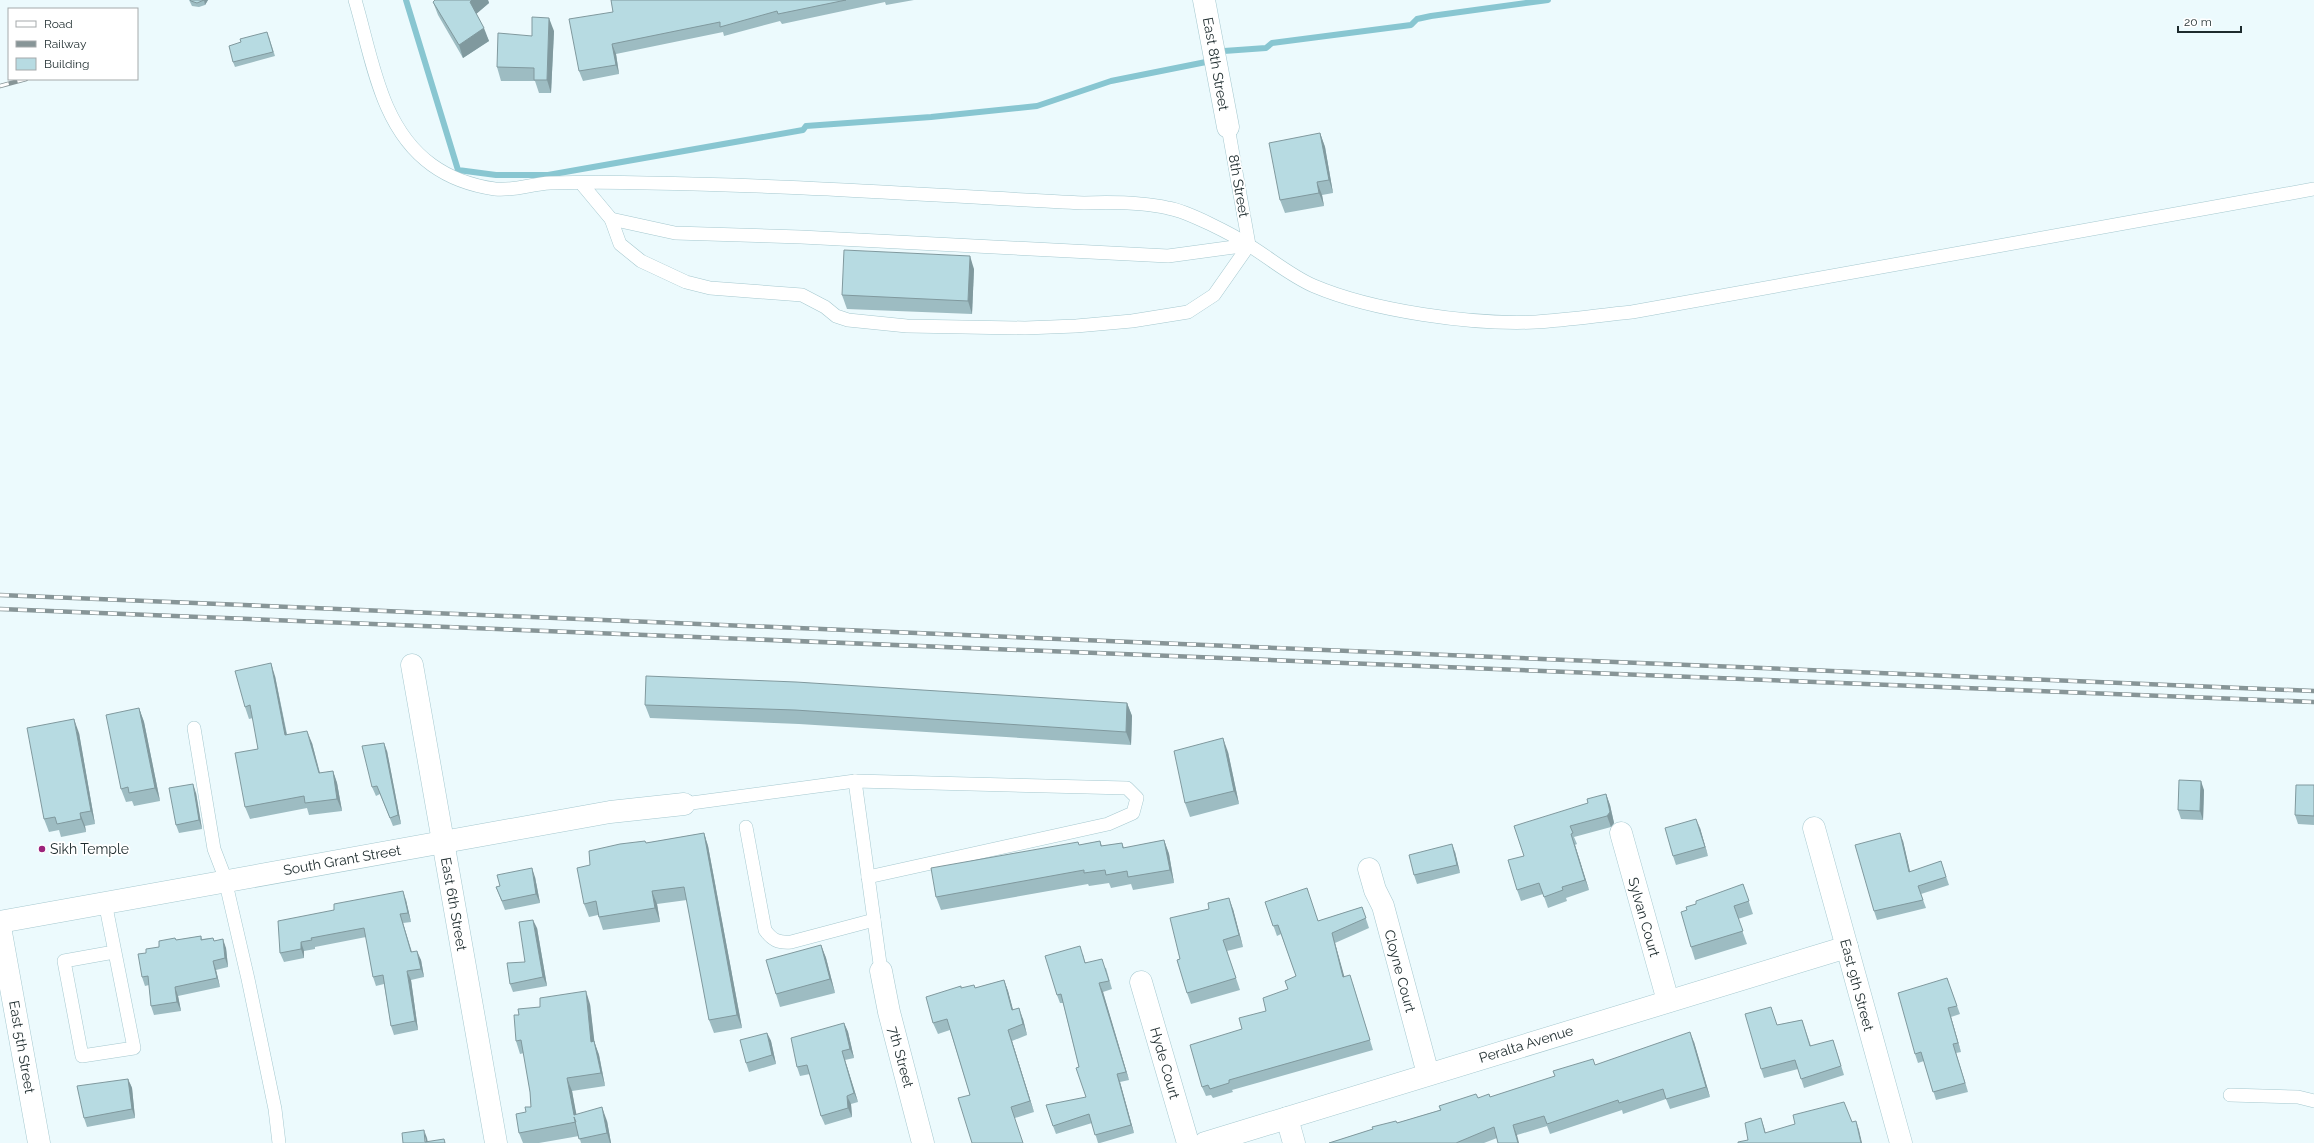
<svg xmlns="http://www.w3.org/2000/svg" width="2314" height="1143" viewBox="0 0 2314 1143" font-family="Raleway,sans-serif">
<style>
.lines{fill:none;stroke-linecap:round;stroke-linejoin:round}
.stream{stroke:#88c6d1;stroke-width:6}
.service-casing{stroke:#a5c8cf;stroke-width:14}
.minor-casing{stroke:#a5c8cf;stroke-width:23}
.service{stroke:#fff;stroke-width:13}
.minor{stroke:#fff;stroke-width:22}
.rail-casing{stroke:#879597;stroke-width:4.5}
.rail{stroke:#fff;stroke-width:3;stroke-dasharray:9;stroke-linecap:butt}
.wall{fill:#9dbcc2}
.shaded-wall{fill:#80999e}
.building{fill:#b7dbe2;stroke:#80999e}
.poi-dot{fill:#9c237b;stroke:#fff;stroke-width:1.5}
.labels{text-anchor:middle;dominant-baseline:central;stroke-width:3.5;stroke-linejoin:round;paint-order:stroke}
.street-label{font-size:14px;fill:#1d2b2d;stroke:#fff}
.poi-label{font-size:14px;fill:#1d2b2d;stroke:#fff;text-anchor:start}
</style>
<rect width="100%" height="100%" fill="#ecfafd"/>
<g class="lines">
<g class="stream">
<polyline points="406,0 458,170 496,175 548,175 803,130 806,126 931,117 1037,106 1111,81 1211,61"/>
<polyline points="1219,56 1224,51 1266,48 1272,43 1411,25 1417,19 1431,16 1548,0"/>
</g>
<defs>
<g id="service">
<path d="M 355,0 C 372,57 380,128 432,165 C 450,178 474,186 495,189 C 515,191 531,184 550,183 C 582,182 615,182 647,183 C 793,185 939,196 1084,203 C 1112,202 1141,202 1168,208 C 1187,211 1234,235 1250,246 C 1271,259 1291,276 1314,286 C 1373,311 1472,325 1536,322 C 1568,320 1601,315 1632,312 L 2314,189"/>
<polyline points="1228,127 1249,245"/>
<polyline points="581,183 611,219 620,244 641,261 686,282 710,288 802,295 825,307 836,316 848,320 907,326 1025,328 1076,326 1132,321 1188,312 1214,295 1249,245"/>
<polyline points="611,219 675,233 801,237 1168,256 1249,245"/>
<polyline points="194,728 214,849 224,875 248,979 275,1109 279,1143"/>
<polyline points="855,781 881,971"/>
<polyline points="684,804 855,781 1127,788 1137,798 1133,813 1108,824 868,877"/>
<path d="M 746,827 L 765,930 C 772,940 778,943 791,942 L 874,920"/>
<polyline points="105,902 134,1048 82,1056 64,961 114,952"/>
<polyline points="2230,1095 2298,1097 2314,1101"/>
</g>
<g id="minor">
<polyline points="1204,0 1228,127"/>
<polyline points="412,665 496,1143"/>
<polyline points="1814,828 1901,1143"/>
<polyline points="1621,833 1668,1001"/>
<polyline points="1369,869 1375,890 1383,906 1428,1074"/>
<polyline points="0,922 610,812 684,804"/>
<polyline points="0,927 39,1143"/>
<polyline points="881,971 889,1012 923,1143"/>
<polyline points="1141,982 1188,1143"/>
<polyline points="1287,1118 1294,1143"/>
<polyline points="1205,1143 1847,947"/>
</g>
</defs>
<use href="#service" class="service-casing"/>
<use href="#minor" class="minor-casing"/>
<use href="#service" class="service"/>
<use href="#minor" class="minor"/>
<defs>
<g id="rail">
<polyline points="0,86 26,79"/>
<polyline points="0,595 2314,691"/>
<polyline points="0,609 2314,702"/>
</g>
</defs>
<use href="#rail" class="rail-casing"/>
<use href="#rail" class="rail"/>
</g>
<g class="wall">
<polygon points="189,0 208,0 205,5 199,7 192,6"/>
<polygon points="435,0 488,0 489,3 476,14 489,41 463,58 438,15 433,2"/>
<polygon points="611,0 914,0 886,5 885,2 782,24 780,21 724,36 723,32 616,54 619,74 583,81 579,71 613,12"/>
<polygon points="554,31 551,93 539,93 535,81 501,81 497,67 532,36"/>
<polygon points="269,37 275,56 235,67 233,62"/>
<polygon points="1320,133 1325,147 1333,193 1322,195 1324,206 1285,213 1280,200"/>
<polygon points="974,269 972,314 847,309 842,295"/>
<polygon points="275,676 287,734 312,743 320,773 333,771 337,783 342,811 309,815 307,808 250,819 245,807 258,749 253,718 249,719 245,707"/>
<polygon points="1127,703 1132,716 1131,745 799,724 650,718 645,705"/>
<polygon points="139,708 144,722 160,801 134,806 132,801 126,802 121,789"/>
<polygon points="79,733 95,824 85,826 86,832 61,837 59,830 49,832 44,819"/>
<polygon points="387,751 401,824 393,826 380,794 376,796 372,787"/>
<polygon points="1228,752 1239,804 1190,817 1185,803"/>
<polygon points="2314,785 2314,825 2298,824 2295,815"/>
<polygon points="2204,790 2203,820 2181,819 2178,810"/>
<polygon points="196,793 202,829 179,833 176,825"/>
<polygon points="1606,794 1610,805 1614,823 1611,827 1574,837 1577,844 1575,845 1589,890 1566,898 1567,901 1548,908 1543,894 1521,901 1517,890 1588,803"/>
<polygon points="1700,828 1708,856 1676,865 1673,856"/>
<polygon points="704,833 708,846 742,1028 714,1033 709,1020 687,900 657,904 660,922 603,930 598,915 589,917 584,904 590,865 646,843"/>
<polygon points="1164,840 1169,854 1174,883 1133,890 1131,884 1111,888 1109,883 1089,886 1088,884 941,910 936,897 1079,845 1100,841 1102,846 1122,843 1124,848"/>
<polygon points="1903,841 1910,872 1941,861 1949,885 1921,894 1926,908 1877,920 1874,911"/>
<polygon points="1455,852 1460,873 1417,884 1414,875"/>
<polygon points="535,877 540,903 505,910 496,887"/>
<polygon points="1743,884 1753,914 1738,919 1747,944 1695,960 1691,947 1687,910 1696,904"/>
<polygon points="406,900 411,922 403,923 412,952 421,960 424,977 411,980 418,1030 394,1035 391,1026 384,984 376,986 373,977 366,937 315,947 315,949 304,951 304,958 284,962 280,953 334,910"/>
<polygon points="1265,902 1318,921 1362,907 1369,928 1335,943 1344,977 1353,984 1373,1050 1232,1090 1233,1092 1213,1098 1211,1095 1206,1096 1202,1087 1242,1029 1266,1011 1288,989 1285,981 1296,976 1281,934 1277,936"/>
<polygon points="1233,909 1243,947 1227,951 1240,990 1191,1004 1187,993"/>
<polygon points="537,928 547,986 513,992 510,984 525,962"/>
<polygon points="201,936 202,939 213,938 214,941 226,948 228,967 216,970 220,987 178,996 181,1011 154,1015 151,1006 149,985 145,986 142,977 146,953 159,947 175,938 176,940"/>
<polygon points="821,945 826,958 835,993 780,1007 776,994"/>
<polygon points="1083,954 1085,962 1106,968 1112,989 1103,992 1129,1080 1120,1082 1134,1133 1100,1143 1098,1143 1092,1123 1056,1134 1053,1126 1086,1097 1079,1067 1063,1003 1060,1003 1057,995"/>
<polygon points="1947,978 1960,1014 1951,1017 1961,1052 1956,1053 1968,1092 1936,1100 1924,1061 1918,1063 1915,1054"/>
<polygon points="1004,980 1008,991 1013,1010 1023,1019 1027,1035 1012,1041 1034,1112 1015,1118 970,1095 950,1030 938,1034 933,1023 961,988 975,988"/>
<polygon points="590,1004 594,1041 599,1055 605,1086 572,1091 576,1115 607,1121 611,1143 581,1143 579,1136 539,1143 523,1143 519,1133 526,1112 531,1107 530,1092 524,1053 520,1054 516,1041"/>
<polygon points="1802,1020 1811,1046 1836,1049 1844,1075 1804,1088 1798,1069 1764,1078 1761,1069 1777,1025"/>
<polygon points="844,1023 848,1032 854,1058 845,1060 858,1102 851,1104 852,1117 825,1125 821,1116 810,1074 800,1076 797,1067"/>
<polygon points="767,1033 771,1041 776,1064 749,1072 746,1063"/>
<polygon points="1694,1042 1710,1097 1670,1109 1666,1099 1623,1114 1622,1110 1550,1134 1547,1126 1517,1135 1497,1138 1484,1143 1329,1143 1373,1129 1397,1123 1440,1110 1439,1106 1478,1098 1491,1097 1595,1065"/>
<polygon points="128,1079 132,1088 135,1118 87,1127 84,1118"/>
</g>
<g class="shaded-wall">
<polygon points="204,0 208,0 205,5"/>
<polygon points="472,0 488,0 489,3 475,15 470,2"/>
<polygon points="549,18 554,31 551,93 547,80"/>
<polygon points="484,28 489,41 463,58 459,45"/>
<polygon points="612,44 616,54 619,74 616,65"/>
<polygon points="1320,133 1325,147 1333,193 1329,180"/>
<polygon points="1317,182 1322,195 1324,206 1319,193"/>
<polygon points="970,256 974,269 972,314 968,301"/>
<polygon points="271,663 275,676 289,747 285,735"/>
<polygon points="1127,703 1132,716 1131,745 1126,732"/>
<polygon points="139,708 144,722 160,801 155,788"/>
<polygon points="74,719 79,733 95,824 91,811"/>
<polygon points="307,731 312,743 323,786 319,773"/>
<polygon points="1223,738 1228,752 1239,804 1234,791"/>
<polygon points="384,743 387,751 401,824 398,815"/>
<polygon points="333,771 337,783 342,811 337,799"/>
<polygon points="2201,781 2204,790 2203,820 2200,811"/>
<polygon points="193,784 196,793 202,829 199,820"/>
<polygon points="1606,794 1610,805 1614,823 1611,827 1607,816"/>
<polygon points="80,813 85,826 86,832 81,819"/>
<polygon points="1696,819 1700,828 1708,856 1705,847"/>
<polygon points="704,833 708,846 742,1028 737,1015"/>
<polygon points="1900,833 1903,841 1912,880 1909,872"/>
<polygon points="1571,834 1575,845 1589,890 1585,880"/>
<polygon points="1164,840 1169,854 1174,883 1170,870"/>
<polygon points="1452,844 1455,852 1460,873 1457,865"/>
<polygon points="532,868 535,877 540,903 536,894"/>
<polygon points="403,891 406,900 411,922 408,913"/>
<polygon points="652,891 657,904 660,922 655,908"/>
<polygon points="1229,898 1233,909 1243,947 1239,935"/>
<polygon points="400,914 403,923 414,961 411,952"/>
<polygon points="533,920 537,928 547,986 543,977"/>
<polygon points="1332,933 1335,943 1347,986 1343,977"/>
<polygon points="223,939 226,948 228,967 225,958"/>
<polygon points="301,942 304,951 304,958 301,949"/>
<polygon points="821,945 826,958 835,993 830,979"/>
<polygon points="417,951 421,960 424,977 421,969"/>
<polygon points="213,961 216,970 220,987 217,978"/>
<polygon points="407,971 411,980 418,1030 415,1021"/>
<polygon points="1004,980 1008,991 1016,1021 1012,1010"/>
<polygon points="1099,983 1103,992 1129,1080 1126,1072"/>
<polygon points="175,987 178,996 181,1011 177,1002"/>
<polygon points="586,991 590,1004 596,1055 591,1042"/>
<polygon points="1019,1008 1023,1019 1027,1035 1023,1024"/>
<polygon points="1948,1008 1951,1017 1961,1052 1958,1043"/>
<polygon points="844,1023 848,1032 854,1058 850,1049"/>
<polygon points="1008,1030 1012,1041 1034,1112 1030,1101"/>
<polygon points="1690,1032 1694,1042 1710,1097 1706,1087"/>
<polygon points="767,1033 771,1041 776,1064 772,1055"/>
<polygon points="594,1041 599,1055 605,1086 601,1073"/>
<polygon points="1953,1044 1956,1053 1968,1092 1965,1083"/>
<polygon points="842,1051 845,1060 858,1102 854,1093"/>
<polygon points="1117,1074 1120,1082 1134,1133 1131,1125"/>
<polygon points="567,1078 572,1091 579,1128 574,1115"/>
<polygon points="128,1079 132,1088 135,1118 132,1109"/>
<polygon points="847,1096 851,1104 852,1117 848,1108"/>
<polygon points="602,1107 607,1121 611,1143 610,1143 607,1133"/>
<polygon points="1761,1118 1764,1127 1768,1142 1765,1133"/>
<polygon points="1856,1121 1859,1130 1862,1143 1861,1143"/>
<polygon points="1513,1125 1517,1135 1519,1143 1518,1143"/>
<polygon points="424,1130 427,1138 428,1143 426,1143"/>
</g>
<g class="building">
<polygon points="190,0 204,0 197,3 191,1"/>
<polygon points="435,0 472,0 470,2 484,28 459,45 433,2"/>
<polygon points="611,0 846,0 778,14 777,11 720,27 720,22 612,44 616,65 579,71 569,19 613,12"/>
<polygon points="532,17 549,18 547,80 534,80 534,68 497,67 498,33 532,36"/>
<polygon points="267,32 273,52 233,62 229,46 241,42 240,39"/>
<polygon points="1320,133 1329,180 1317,182 1319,193 1280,200 1269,143"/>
<polygon points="844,250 970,256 968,301 842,295"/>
<polygon points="271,663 285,735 307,731 319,773 333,771 337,799 305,803 304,796 245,807 235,753 258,749 250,705 245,707 235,671"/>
<polygon points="646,676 796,682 1127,703 1126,732 795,710 645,705"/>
<polygon points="139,708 155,788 129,793 128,787 121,789 106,715"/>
<polygon points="74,719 91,811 80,813 81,819 57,824 55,817 44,819 27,728"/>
<polygon points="1223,738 1234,791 1185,803 1174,751"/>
<polygon points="384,743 398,815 390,818 377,786 372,787 362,746"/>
<polygon points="2179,780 2201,781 2200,811 2178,810"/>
<polygon points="193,784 199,820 176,825 169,788"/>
<polygon points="2296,785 2314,785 2314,816 2295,815"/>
<polygon points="1606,794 1610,812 1607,816 1570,826 1573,833 1571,834 1585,880 1562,887 1563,890 1544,897 1539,883 1517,890 1508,860 1524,856 1514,826 1588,803 1587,799"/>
<polygon points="1696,819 1705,847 1673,856 1665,828"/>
<polygon points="704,833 737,1015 709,1020 684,887 652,891 655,908 599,917 596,901 584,904 577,868 590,865 589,851 620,844 645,841 646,843"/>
<polygon points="1900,833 1909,872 1941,861 1946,877 1918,886 1923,900 1874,911 1855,845"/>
<polygon points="1164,840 1170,870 1128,877 1127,871 1106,875 1105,870 1084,873 1084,870 936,897 931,868 1078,842 1079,845 1100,841 1101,846 1122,843 1123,848"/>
<polygon points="1452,844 1457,865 1414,875 1409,855"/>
<polygon points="532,868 536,894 502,901 496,887 500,886 497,875"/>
<polygon points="1743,884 1749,901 1734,906 1743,931 1691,947 1681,912 1687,910 1686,907 1696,904 1696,901"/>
<polygon points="1307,888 1318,921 1362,907 1366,918 1332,933 1343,977 1350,975 1370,1040 1229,1080 1229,1083 1210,1089 1208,1085 1202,1087 1190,1045 1242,1029 1239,1018 1266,1011 1263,998 1288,989 1285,981 1296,976 1278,925 1273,926 1265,902"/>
<polygon points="403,891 408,913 400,914 411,952 417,951 421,969 407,971 415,1021 391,1026 383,975 373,977 364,928 311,938 312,940 301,942 301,949 280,953 278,921 334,910 334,904"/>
<polygon points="1229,898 1239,935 1223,940 1236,978 1187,993 1177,960 1180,959 1170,918 1209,909 1208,903"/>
<polygon points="533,920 543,977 510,984 507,963 525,962 519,922"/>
<polygon points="201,936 201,940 213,938 214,941 223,939 225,958 213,961 217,978 175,987 177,1002 151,1006 148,976 142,977 138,954 146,953 146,949 159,947 159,941 175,938 176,940"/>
<polygon points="821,945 830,979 776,994 766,960"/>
<polygon points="1080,946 1085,963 1102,959 1109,981 1099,983 1126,1072 1117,1074 1131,1125 1095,1135 1089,1114 1053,1126 1046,1105 1086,1097 1076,1068 1079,1067 1061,994 1057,995 1045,956"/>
<polygon points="1947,978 1957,1006 1948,1008 1958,1043 1953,1044 1965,1083 1933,1092 1921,1052 1915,1054 1898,993"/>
<polygon points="1004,980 1012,1010 1019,1008 1023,1024 1008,1030 1030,1101 1011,1107 1023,1143 972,1143 958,1098 970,1095 947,1019 933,1023 926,997 961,986 961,988 974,985 975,988"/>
<polygon points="586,991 591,1042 594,1041 601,1073 567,1078 574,1115 602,1107 607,1133 579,1139 574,1117 576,1122 519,1133 516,1114 526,1112 525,1107 531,1107 530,1092 521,1040 516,1041 514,1015 519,1015 518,1009 540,1007 540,998"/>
<polygon points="1771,1007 1777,1025 1802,1020 1810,1046 1833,1040 1841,1066 1801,1079 1795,1060 1761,1069 1745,1014"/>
<polygon points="844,1023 850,1049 842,1051 854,1093 847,1096 848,1108 821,1116 807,1065 797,1067 791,1038"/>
<polygon points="1690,1032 1706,1087 1666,1099 1663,1089 1619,1103 1618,1100 1547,1124 1544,1116 1513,1125 1518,1143 1498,1143 1494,1127 1456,1143 1329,1143 1373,1129 1372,1127 1396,1121 1397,1123 1441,1110 1439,1106 1476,1094 1478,1098 1489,1094 1490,1097 1555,1076 1553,1071 1593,1059 1595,1065"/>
<polygon points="767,1033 772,1055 746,1063 740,1040"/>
<polygon points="128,1079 132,1109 84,1118 77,1086"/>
<polygon points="1844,1102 1852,1122 1856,1121 1861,1143 1738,1143 1738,1142 1748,1140 1745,1123 1761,1118 1765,1133 1795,1124 1793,1115"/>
<polygon points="424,1130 425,1142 444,1139 445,1143 403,1143 402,1133"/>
</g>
<circle class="poi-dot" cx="42" cy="849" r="4"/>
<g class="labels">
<g class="street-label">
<text transform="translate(1216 64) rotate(80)">East 8th Street</text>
<text transform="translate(1239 186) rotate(80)">8th Street</text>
<text transform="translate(342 860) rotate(-10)">South Grant Street</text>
<text transform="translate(454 904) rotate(80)">East 6th Street</text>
<text transform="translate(1644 917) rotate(74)">Sylvan Court</text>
<text transform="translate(1400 971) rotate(75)">Cloyne Court</text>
<text transform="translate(1857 985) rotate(75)">East 9th Street</text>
<text transform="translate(1526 1044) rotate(-17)">Peralta Avenue</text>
<text transform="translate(22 1047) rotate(80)">East 5th Street</text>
<text transform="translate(901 1057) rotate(75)">7th Street</text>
<text transform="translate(1165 1063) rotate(74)">Hyde Court</text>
</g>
<g class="poi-label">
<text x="50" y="849">Sikh Temple</text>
</g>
</g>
<rect x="8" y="8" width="130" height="72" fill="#ffffff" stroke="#a5aaab"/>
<rect x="16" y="21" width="20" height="6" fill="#ffffff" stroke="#a5aaab"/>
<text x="44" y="28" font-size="12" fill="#1d2b2d">Road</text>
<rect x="16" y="41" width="20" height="6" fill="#879597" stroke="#a5aaab"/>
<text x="44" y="48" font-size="12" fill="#1d2b2d">Railway</text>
<rect x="16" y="58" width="20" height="12" fill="#b7dbe2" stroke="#a5aaab"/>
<text x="44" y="68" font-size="12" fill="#1d2b2d">Building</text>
<path d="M2178 26v6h63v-6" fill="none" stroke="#1d2b2d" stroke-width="2"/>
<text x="2184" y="26" font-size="12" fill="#1d2b2d" stroke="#ffffff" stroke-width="3" paint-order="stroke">20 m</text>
</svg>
